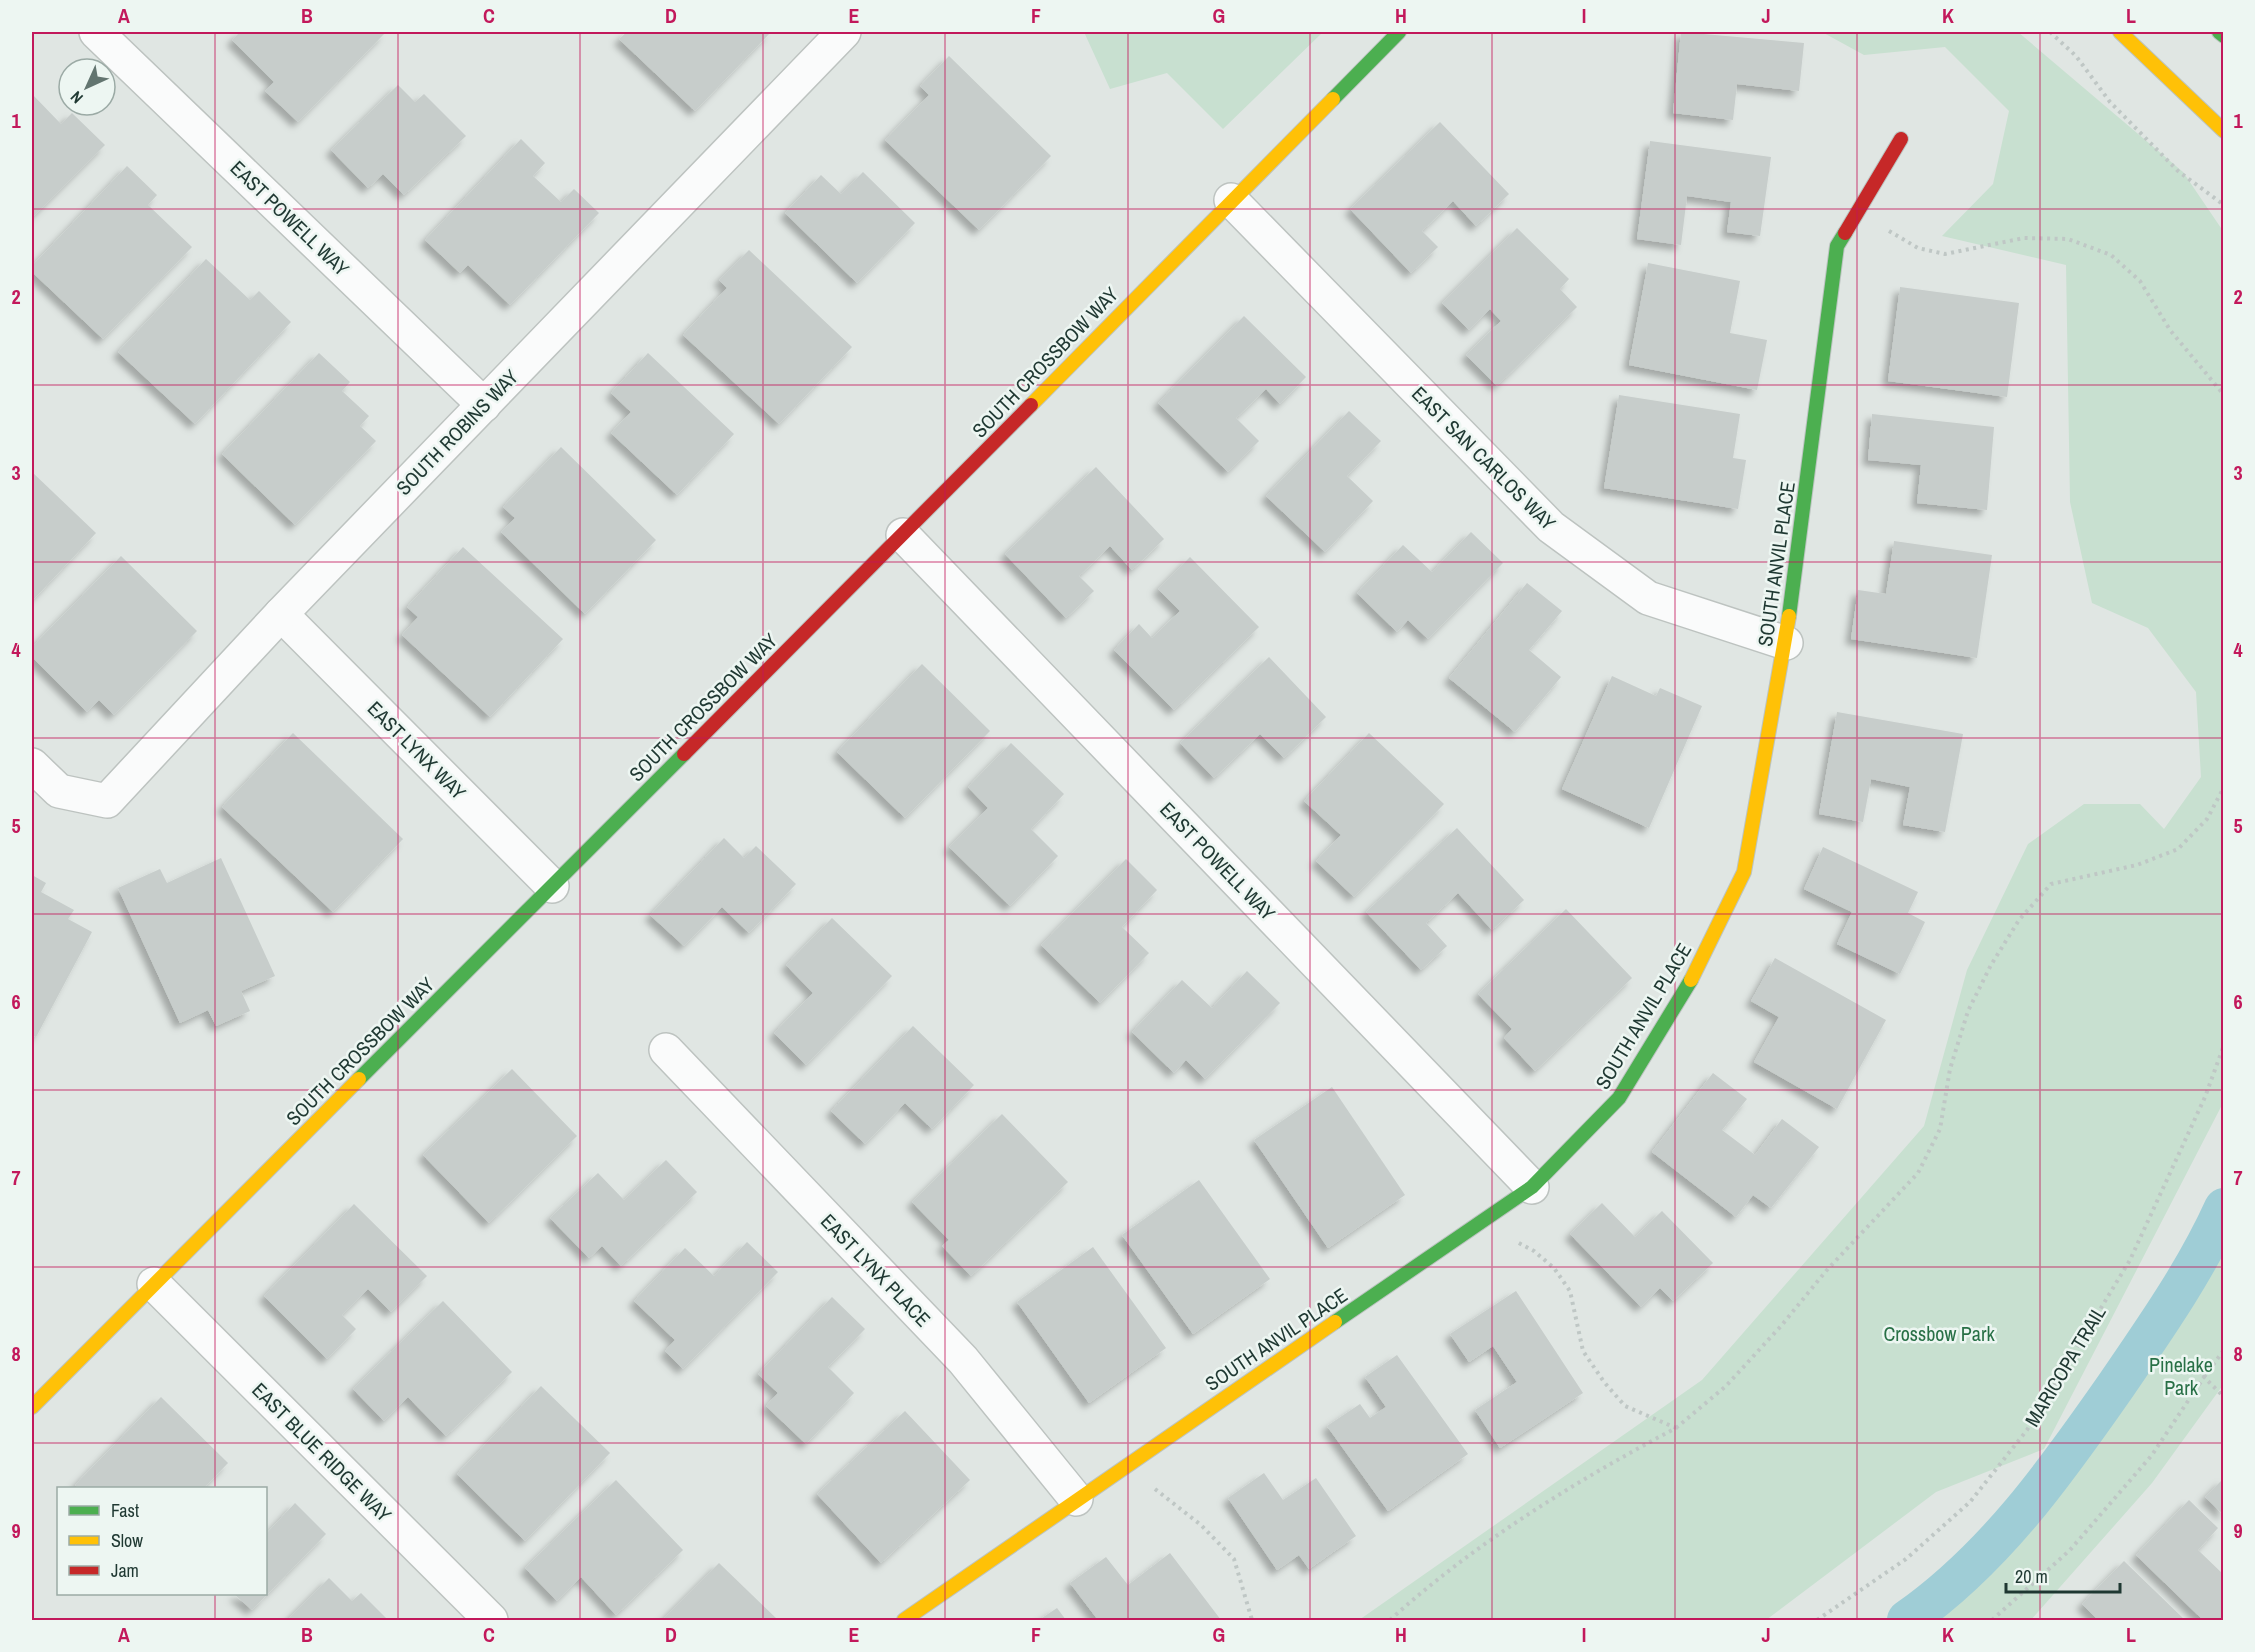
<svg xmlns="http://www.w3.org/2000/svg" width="2255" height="1652" viewBox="0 0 2255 1652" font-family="'Archivo Narrow',sans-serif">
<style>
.green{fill:#c8e0d0}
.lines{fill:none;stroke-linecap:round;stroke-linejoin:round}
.canal{stroke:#9fcdd6;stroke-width:40}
.building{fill:#c7cdcb;filter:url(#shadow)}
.street-casing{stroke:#bdc3c0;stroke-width:36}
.fast-casing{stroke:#bcc4c1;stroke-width:16}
.slow-casing{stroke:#bcc4c1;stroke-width:16}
.jam-casing{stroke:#bcc4c1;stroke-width:16}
.path{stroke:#bfc7c5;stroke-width:4;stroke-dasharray:3 4.5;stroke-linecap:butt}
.street{stroke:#fafbfb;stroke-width:33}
.fast{stroke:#4caf50;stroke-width:14}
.slow{stroke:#ffc107;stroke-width:14}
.jam{stroke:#c62828;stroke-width:14}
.grid{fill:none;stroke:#c2185b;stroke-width:1.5;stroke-opacity:0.55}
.labels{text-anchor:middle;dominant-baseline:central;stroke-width:5;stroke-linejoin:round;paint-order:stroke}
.street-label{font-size:20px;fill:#1f3832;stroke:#edf6f2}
.park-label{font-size:20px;fill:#287046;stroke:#edf6f2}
.neatline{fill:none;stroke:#c2185b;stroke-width:2}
.grid-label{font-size:20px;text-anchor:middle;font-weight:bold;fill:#c2185b}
</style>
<defs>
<filter id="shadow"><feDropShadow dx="-5.5" dy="5.5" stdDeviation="3" flood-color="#0004"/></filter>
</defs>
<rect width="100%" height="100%" fill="#e0e6e3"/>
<g class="green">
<polygon points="1084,32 1323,32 1223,129 1167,73 1110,89"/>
<polygon points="1822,32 2018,32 2183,172 2223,231 2223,1103 2044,1449 1936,1492 1766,1620 1359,1620 1702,1380 1924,1126 1967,970 2028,844 2084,804 2140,804 2164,829 2201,777 2196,692 2148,628 2092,603 2070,502 2066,265 1942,236 1993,184 2009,111 1945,47 1864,55"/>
<polygon points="2223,1223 2223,1385 2152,1483 2031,1620 1925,1620 1940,1610 2024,1528 2096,1436 2216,1241"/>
</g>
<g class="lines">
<path class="canal" d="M 1907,1620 C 1994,1559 2055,1473 2115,1387 C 2154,1330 2195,1272 2224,1208"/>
</g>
<g class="building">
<polygon points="240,32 386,32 298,122 265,91 274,82 232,40"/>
<polygon points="627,32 771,32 695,111 619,39"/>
<polygon points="1681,32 1804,43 1799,91 1737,84 1733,120 1673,113"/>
<polygon points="949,56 1051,156 979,230 885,140 929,95 920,86"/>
<polygon points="398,85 415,102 424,94 466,136 404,195 383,174 368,188 331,150"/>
<polygon points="32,94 61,124 72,113 105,145 32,218"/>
<polygon points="1440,122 1509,194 1476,226 1453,201 1422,231 1438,247 1411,273 1350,209"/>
<polygon points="521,139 545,163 533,176 561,202 574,189 599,213 510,305 468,265 460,273 425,240"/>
<polygon points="1650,141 1771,157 1760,236 1727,232 1731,202 1687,196 1681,245 1637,239"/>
<polygon points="127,166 157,195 148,205 192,247 103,339 32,272 32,266"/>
<polygon points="863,172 915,223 857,283 785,213 821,175 841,194"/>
<polygon points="1517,228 1569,279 1560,289 1577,307 1497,386 1466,355 1501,321 1490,309 1469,330 1442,303"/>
<polygon points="749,250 852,347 779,424 683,335 727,288 719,280"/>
<polygon points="206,259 250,300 259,291 291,322 195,424 118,352"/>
<polygon points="1648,263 1740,281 1730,333 1767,340 1757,390 1629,365"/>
<polygon points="1900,287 2019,303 2007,397 1888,381"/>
<polygon points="1244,316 1306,377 1280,404 1266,389 1236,418 1259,441 1228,472 1158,403"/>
<polygon points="319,353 350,382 342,391 369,416 360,426 376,441 295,525 222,454"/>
<polygon points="648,353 734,434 677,495 611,433 631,412 611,393"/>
<polygon points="1619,395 1740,414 1733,458 1746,460 1738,509 1604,488"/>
<polygon points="1349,411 1381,441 1347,476 1373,501 1325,552 1266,496"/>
<polygon points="1872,414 1994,427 1987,510 1917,503 1921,465 1868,460"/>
<polygon points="561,447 656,540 585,614 501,532 515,518 503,507"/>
<polygon points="1096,467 1164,539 1132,570 1110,546 1079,576 1094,591 1066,618 1005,554"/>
<polygon points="32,472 96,533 32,601"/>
<polygon points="1471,532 1503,563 1428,639 1408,620 1397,632 1357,593 1403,545 1432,572"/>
<polygon points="1894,541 1992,555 1977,658 1851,639 1858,590 1886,594"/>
<polygon points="463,547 563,639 490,717 402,635 418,617 407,607"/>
<polygon points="121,556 197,631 114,715 99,700 87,712 32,657 32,647"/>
<polygon points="1190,557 1259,627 1174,710 1114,650 1139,624 1152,638 1180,611 1158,589"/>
<polygon points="1527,583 1562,611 1529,650 1561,677 1515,732 1449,678"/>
<polygon points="1269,657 1326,717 1284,758 1260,734 1214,778 1180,743"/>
<polygon points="922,664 990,731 905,818 837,752"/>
<polygon points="1612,676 1656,696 1660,688 1702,706 1649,828 1562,789"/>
<polygon points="1837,712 1963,734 1945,832 1903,825 1910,787 1871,779 1863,822 1819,814"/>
<polygon points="293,733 403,839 333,912 222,807"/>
<polygon points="1369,733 1444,804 1354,897 1316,861 1341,835 1304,801"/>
<polygon points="1011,743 1064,794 1031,829 1058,856 1010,906 949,847 988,808 968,787"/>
<polygon points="1457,828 1524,900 1492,930 1458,893 1426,923 1447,946 1421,970 1366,912"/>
<polygon points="724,838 744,858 756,846 796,884 749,933 722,907 684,946 650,915"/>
<polygon points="1823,847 1918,892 1908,913 1925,922 1900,974 1837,944 1852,912 1804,889"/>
<polygon points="221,858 275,976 241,991 250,1011 216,1026 208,1010 180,1023 118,888 160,869 167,883"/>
<polygon points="1126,859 1157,890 1122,927 1149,953 1100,1003 1041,945"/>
<polygon points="32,875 46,883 41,892 74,910 68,919 92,932 36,1037 32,1035"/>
<polygon points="1566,909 1632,978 1535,1071 1504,1038 1512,1029 1478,994"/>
<polygon points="832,918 892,976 806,1065 774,1033 813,993 786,965"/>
<polygon points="1775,958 1886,1020 1837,1109 1754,1062 1779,1017 1751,1001"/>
<polygon points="1247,971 1280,1003 1205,1079 1186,1060 1174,1073 1132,1032 1182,980 1212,1008"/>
<polygon points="913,1026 974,1085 932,1129 905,1103 865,1144 831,1111"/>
<polygon points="512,1069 577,1136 489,1223 423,1155"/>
<polygon points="1713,1073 1747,1099 1722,1130 1755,1155 1782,1119 1819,1147 1771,1208 1753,1195 1736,1217 1652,1152"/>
<polygon points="1332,1087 1405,1195 1328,1248 1254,1140"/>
<polygon points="1002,1114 1068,1182 971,1276 942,1246 949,1240 912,1202"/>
<polygon points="666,1160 697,1192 621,1266 602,1246 589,1258 550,1218 598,1173 624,1200"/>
<polygon points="1199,1180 1270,1279 1193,1334 1122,1235"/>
<polygon points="1602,1203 1635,1237 1662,1211 1713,1263 1673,1301 1660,1288 1641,1307 1570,1234"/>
<polygon points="354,1204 427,1276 391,1312 368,1289 342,1315 356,1329 327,1359 264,1296"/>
<polygon points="747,1242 778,1272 683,1369 665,1351 675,1340 634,1301 685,1248 714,1276"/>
<polygon points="1093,1247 1166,1348 1089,1403 1017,1302"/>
<polygon points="1516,1291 1583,1393 1500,1448 1475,1410 1517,1382 1493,1346 1469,1362 1450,1334"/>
<polygon points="832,1297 865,1329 828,1367 854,1393 806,1444 766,1406 778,1393 758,1374"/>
<polygon points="443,1301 512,1372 446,1436 408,1397 384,1421 353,1389"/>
<polygon points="1397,1355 1468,1454 1388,1511 1327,1426 1360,1404 1370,1418 1386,1407 1365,1377"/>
<polygon points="541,1386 610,1453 525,1541 457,1474"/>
<polygon points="161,1397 228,1463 204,1488 79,1488 75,1485"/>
<polygon points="905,1411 970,1480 881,1563 817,1494"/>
<polygon points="1264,1473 1283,1500 1316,1478 1356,1536 1309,1569 1299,1555 1277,1570 1228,1498"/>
<polygon points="2224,1478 2224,1515 2205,1497"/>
<polygon points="616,1480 683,1550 616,1615 581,1577 557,1601 525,1568"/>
<polygon points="2189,1500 2218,1528 2198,1550 2224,1575 2224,1620 2203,1620 2136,1555"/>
<polygon points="295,1503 326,1534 252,1610 234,1594 266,1594 266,1534"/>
<polygon points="1170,1553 1221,1620 1098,1620 1070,1583 1106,1557 1128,1585"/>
<polygon points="2124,1561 2184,1619 2182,1620 2098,1620 2082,1604"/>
<polygon points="719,1563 778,1620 662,1620"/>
<polygon points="329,1578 352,1601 361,1593 388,1620 287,1620"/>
<polygon points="1057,1608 1066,1620 1039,1620"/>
</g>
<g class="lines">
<defs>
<g id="street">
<polyline points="96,32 484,405"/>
<polyline points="1231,200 1551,527 1648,598 1786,643"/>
<polyline points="903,535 1532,1187"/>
<polyline points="281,614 552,886"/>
<polyline points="32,765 59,791 107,801 281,614 844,32"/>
<polyline points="666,1050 963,1360 1076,1499"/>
<polyline points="154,1284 491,1620"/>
</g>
<g id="fast">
<polyline points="2219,32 2224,36"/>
<polyline points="1333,99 1399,32"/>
<polyline points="1789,616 1837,246 1845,233"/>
<polyline points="359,1079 684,754"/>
<polyline points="1335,1322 1532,1187 1619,1098 1691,980"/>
</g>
<g id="slow">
<polyline points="2120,32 2224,131"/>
<polyline points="1031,405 1333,99"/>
<polyline points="1691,980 1744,872 1789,616"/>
<polyline points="32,1407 359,1079"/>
<polyline points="904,1620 1335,1322"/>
</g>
<g id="jam">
<polyline points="1845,233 1901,139"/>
<polyline points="684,754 1031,405"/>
</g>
</defs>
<use href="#street" class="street-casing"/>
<use href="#fast" class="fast-casing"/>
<use href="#slow" class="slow-casing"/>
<use href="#jam" class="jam-casing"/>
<g class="path">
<polyline points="2050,32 2076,56 2110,102 2178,171 2224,205"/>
<polyline points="1889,231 1918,248 1945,254 2024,238 2068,239 2111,255 2140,281 2170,330 2224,395"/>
<polyline points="2204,1377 2224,1350"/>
<polyline points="1676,1428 1726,1386 1781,1326 1826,1271 1918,1173 1940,1129 1950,1069 1968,1011 1991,965 2019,920 2051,884 2137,865 2178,849 2207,819 2224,787"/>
<polyline points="1155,1489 1201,1525 1234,1559 1252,1620"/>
<path d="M 1390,1620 C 1475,1543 1574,1482 1676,1428 L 1625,1406 L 1604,1382 L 1583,1351 L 1570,1291 L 1554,1268 L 1534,1251 L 1517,1242"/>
<polyline points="1817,1620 1906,1559 1970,1502 2027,1430 2130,1260 2205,1097 2224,1045"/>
<polyline points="1992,1620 2070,1550 2152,1455 2204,1377 2224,1397"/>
</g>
<use href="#street" class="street"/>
<use href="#fast" class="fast"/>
<use href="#slow" class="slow"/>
<use href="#jam" class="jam"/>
</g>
<path class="grid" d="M 215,32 L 215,1488M 398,32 L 398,1620M 580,32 L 580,1620M 763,32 L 763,1620M 945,32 L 945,1620M 1128,32 L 1128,1620M 1310,32 L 1310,1620M 1492,32 L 1492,1620M 1675,32 L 1675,1620M 1857,32 L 1857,1620M 2040,32 L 2040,1620M 32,209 L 2224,209M 32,385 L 2224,385M 32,562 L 2224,562M 32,738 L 2224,738M 32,914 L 2224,914M 32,1090 L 2224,1090M 32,1267 L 2224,1267M 32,1443 L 2224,1443M 215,1594 L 215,1620"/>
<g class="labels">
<g class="street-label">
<text transform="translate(290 218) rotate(44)">EAST POWELL WAY</text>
<text transform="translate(1045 362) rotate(-46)">SOUTH CROSSBOW WAY</text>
<text transform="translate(457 432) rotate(-46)">SOUTH ROBINS WAY</text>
<text transform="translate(1484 458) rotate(45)">EAST SAN CARLOS WAY</text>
<text transform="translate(1776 564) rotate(-82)">SOUTH ANVIL PLACE</text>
<text transform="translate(703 707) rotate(-45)">SOUTH CROSSBOW WAY</text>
<text transform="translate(417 750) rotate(45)">EAST LYNX WAY</text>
<text transform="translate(1218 861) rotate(46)">EAST POWELL WAY</text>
<text transform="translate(1643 1016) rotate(-59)">SOUTH ANVIL PLACE</text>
<text transform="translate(360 1051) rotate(-45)">SOUTH CROSSBOW WAY</text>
<text transform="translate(876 1270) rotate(46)">EAST LYNX PLACE</text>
<text transform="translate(1276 1339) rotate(-34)">SOUTH ANVIL PLACE</text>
<text transform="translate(2065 1366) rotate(-59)">MARICOPA TRAIL</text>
<text transform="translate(322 1452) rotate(45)">EAST BLUE RIDGE WAY</text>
</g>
<g class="park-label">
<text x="1939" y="1333">Crossbow Park</text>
<text x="2181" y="1364">Pinelake<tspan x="2181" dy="23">Park</tspan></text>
</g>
</g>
<rect width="2255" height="1652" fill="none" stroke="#edf6f2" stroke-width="66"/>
<rect x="57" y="1487" width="210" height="108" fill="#edf6f2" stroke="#9baaa5" stroke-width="1.5"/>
<rect x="69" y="1506" width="30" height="9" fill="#4caf50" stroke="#9baaa5" stroke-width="1.5"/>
<text x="111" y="1517" font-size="18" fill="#1f3832">Fast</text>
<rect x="69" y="1536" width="30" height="9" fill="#ffc107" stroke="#9baaa5" stroke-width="1.5"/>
<text x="111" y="1547" font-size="18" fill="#1f3832">Slow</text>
<rect x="69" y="1566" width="30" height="9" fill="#c62828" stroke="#9baaa5" stroke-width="1.5"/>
<text x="111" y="1577" font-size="18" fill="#1f3832">Jam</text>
<g transform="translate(87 87) rotate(225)"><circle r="28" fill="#edf6f2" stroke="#9baaa5" stroke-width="1.5"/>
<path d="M0-4.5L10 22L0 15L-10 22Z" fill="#637570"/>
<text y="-9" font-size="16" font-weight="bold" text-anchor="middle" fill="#1f3832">N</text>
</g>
<path d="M2006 1583v9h114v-9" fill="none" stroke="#1f3832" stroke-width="3"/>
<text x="2015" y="1583" font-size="18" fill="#1f3832" stroke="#edf6f2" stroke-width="4.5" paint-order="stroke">20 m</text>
<rect x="33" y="33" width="2189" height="1586" class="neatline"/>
<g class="grid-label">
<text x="124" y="23">A</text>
<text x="307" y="23">B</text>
<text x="489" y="23">C</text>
<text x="671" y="23">D</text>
<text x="854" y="23">E</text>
<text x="1036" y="23">F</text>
<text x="1219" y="23">G</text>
<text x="1401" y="23">H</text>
<text x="1584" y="23">I</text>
<text x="1766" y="23">J</text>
<text x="1948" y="23">K</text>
<text x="2131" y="23">L</text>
<text x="16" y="128">1</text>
<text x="2238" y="128">1</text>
<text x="16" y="304">2</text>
<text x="2238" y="304">2</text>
<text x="16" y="480">3</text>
<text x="2238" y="480">3</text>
<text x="16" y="657">4</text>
<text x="2238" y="657">4</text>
<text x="16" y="833">5</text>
<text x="2238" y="833">5</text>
<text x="16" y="1009">6</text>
<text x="2238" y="1009">6</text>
<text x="16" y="1185">7</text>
<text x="2238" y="1185">7</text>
<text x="16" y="1361">8</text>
<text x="2238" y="1361">8</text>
<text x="16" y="1538">9</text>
<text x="2238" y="1538">9</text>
<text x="124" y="1642">A</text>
<text x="307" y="1642">B</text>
<text x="489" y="1642">C</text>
<text x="671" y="1642">D</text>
<text x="854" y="1642">E</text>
<text x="1036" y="1642">F</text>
<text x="1219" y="1642">G</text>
<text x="1401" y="1642">H</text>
<text x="1584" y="1642">I</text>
<text x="1766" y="1642">J</text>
<text x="1948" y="1642">K</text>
<text x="2131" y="1642">L</text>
</g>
</svg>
